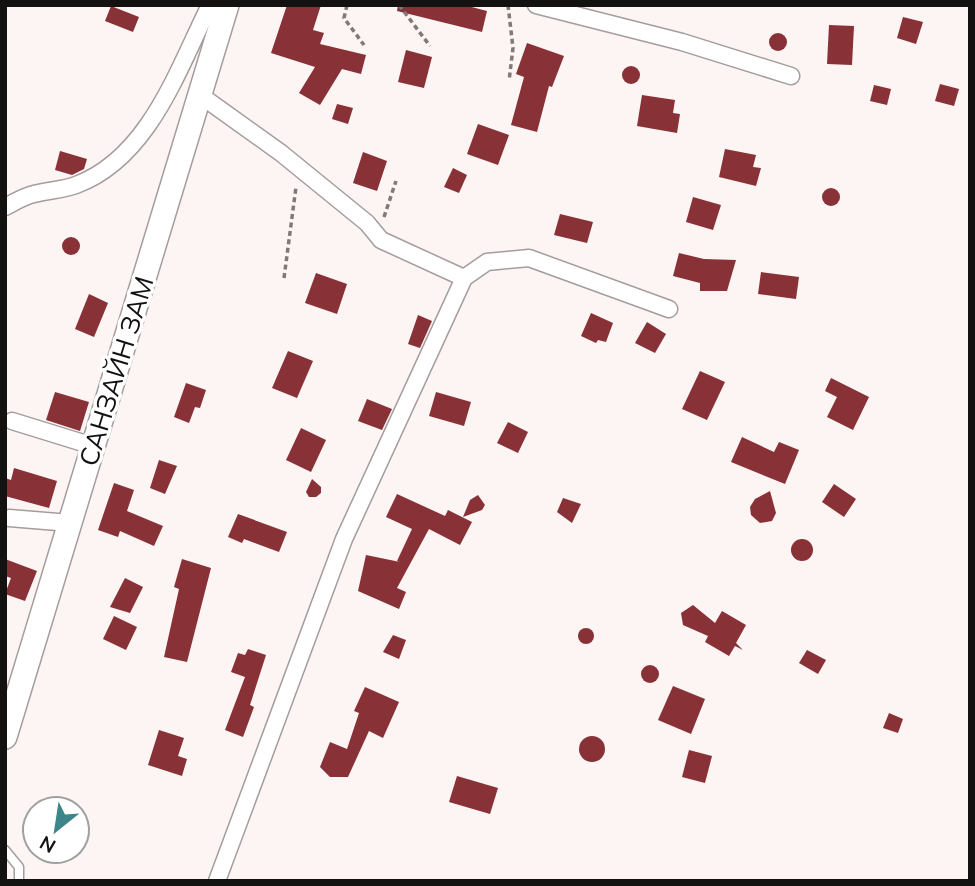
<svg xmlns="http://www.w3.org/2000/svg" width="975" height="886" viewBox="0 0 975 886" font-family="Mulish,sans-serif">
<style>
.building{fill:#883136}
.lines{fill:none;stroke-linecap:round;stroke-linejoin:round}
.lane-casing{stroke:#a59d9d;stroke-width:11}
.street-casing{stroke:#a59d9d;stroke-width:19}
.secondary-casing{stroke:#a59d9d;stroke-width:26}
.path{stroke:#7f7a7a;stroke-width:3.5;stroke-dasharray:5 3.5;stroke-linecap:butt}
.lane{stroke:#fff;stroke-width:8}
.street{stroke:#fff;stroke-width:16}
.secondary{stroke:#fff;stroke-width:23}
.labels{text-anchor:middle;dominant-baseline:central;stroke-width:7;stroke-linejoin:round;paint-order:stroke}
.street-label{font-size:26px;fill:#141111;stroke:#fff}
</style>
<rect width="100%" height="100%" fill="#fdf4f4"/>
<g class="building">
<polygon points="287,5 321,5 313,30 324,33 320,44 366,55 361,74 342,69 320,105 299,93 315,67 271,53"/>
<polygon points="398,5 464,5 487,11 482,32 397,11"/>
<polygon points="111,6 139,17 133,32 105,21"/>
<polygon points="903,17 923,22 916,44 897,38"/>
<polygon points="829,25 854,26 852,65 827,64"/>
<circle cx="778" cy="42" r="9"/>
<polygon points="527,43 564,56 552,87 549,86 537,132 511,125 524,77 516,74"/>
<polygon points="406,50 432,57 424,88 398,82"/>
<circle cx="631" cy="75" r="9"/>
<polygon points="940,84 959,89 954,106 935,101"/>
<polygon points="874,85 891,89 887,105 870,101"/>
<polygon points="642,95 675,100 673,113 680,114 677,133 637,126"/>
<polygon points="337,104 353,108 348,124 332,119"/>
<polygon points="478,124 509,135 498,165 467,154"/>
<polygon points="725,149 756,155 753,167 761,168 756,186 719,177"/>
<polygon points="60,151 87,159 84,169 72,175 55,170"/>
<polygon points="363,152 387,161 377,191 353,183"/>
<polygon points="453,168 467,175 459,193 444,187"/>
<circle cx="831" cy="197" r="9"/>
<polygon points="693,197 721,205 713,230 686,222"/>
<polygon points="560,214 593,222 587,243 554,235"/>
<circle cx="71" cy="246" r="9"/>
<polygon points="679,253 704,259 736,260 727,291 700,291 700,283 673,276"/>
<polygon points="761,272 799,277 796,299 758,294"/>
<polygon points="316,273 347,284 337,314 305,303"/>
<polygon points="89,294 108,303 94,337 75,329"/>
<polygon points="591,313 613,323 606,342 598,340 596,343 581,336"/>
<polygon points="418,315 432,321 420,348 408,344"/>
<polygon points="647,322 666,334 655,353 635,343"/>
<polygon points="288,351 313,361 297,398 272,388"/>
<polygon points="700,371 725,382 707,420 682,409"/>
<polygon points="831,378 869,397 853,430 827,417 837,397 825,391"/>
<polygon points="186,383 206,390 200,408 195,407 189,423 174,417"/>
<polygon points="55,392 89,402 80,431 46,420"/>
<polygon points="436,392 471,402 464,426 429,416"/>
<polygon points="367,399 392,409 382,430 358,421"/>
<polygon points="508,422 528,432 518,453 497,443"/>
<polygon points="301,428 326,440 311,472 286,460"/>
<polygon points="742,437 774,452 779,442 799,450 785,484 731,462"/>
<polygon points="159,460 177,466 165,494 150,488"/>
<polygon points="14,468 57,481 49,508 5,496 5,478 11,480"/>
<polygon points="312,479 321,487 321,493 316,497 309,497 306,492"/>
<polygon points="114,483 134,490 127,511 163,526 154,546 120,531 118,537 98,530"/>
<polygon points="834,484 856,499 844,517 822,502"/>
<polygon points="770,491 776,513 772,521 760,523 751,515 750,507 755,499"/>
<polygon points="397,494 445,516 448,510 472,522 460,545 429,529 397,588 406,592 399,609 358,591 366,555 400,562 397,561 412,529 386,517"/>
<polygon points="478,495 485,505 482,510 463,517 470,500"/>
<polygon points="563,498 581,504 572,523 557,512"/>
<polygon points="238,514 287,532 279,552 244,539 242,543 228,537"/>
<circle cx="802" cy="550" r="11"/>
<polygon points="5,559 37,571 25,601 5,594 11,578 5,576"/>
<polygon points="182,559 211,568 187,662 164,657 179,589 174,587"/>
<polygon points="125,578 143,587 130,613 110,607"/>
<polygon points="693,605 715,623 722,611 746,625 736,643 743,650 735,646 729,656 705,642 708,636 683,625 681,613"/>
<polygon points="114,616 137,627 126,650 103,639"/>
<circle cx="586" cy="636" r="8"/>
<polygon points="393,635 406,640 399,659 383,652"/>
<polygon points="248,649 266,655 250,705 254,707 243,737 225,730 245,677 231,672 238,653 245,655"/>
<polygon points="807,650 826,660 818,674 799,663"/>
<circle cx="650" cy="674" r="9"/>
<polygon points="673,686 705,699 691,734 658,720"/>
<polygon points="365,687 399,702 383,738 369,731 348,777 330,777 320,767 330,742 347,749 359,713 354,711"/>
<polygon points="889,713 903,719 898,733 883,728"/>
<polygon points="159,730 184,738 178,756 187,759 182,776 148,765"/>
<circle cx="592" cy="749" r="13"/>
<polygon points="689,750 712,756 705,783 682,777"/>
<polygon points="457,776 498,788 490,814 449,802"/>
</g>
<g class="lines">
<defs>
<polyline id="lane" points="5,850 19,867 19,881"/>
<g id="street">
<polyline points="536,5 682,42 791,76"/>
<polyline points="200,95 281,153 367,223 381,240 464,278"/>
<path d="M 5,207 C 15,202 24,196 34,194 C 48,190 63,190 76,185 C 149,158 178,69 210,5"/>
<polyline points="12,421 93,446"/>
<polyline points="9,518 70,523"/>
<polyline points="217,881 344,539 464,278 487,262 529,258 669,309"/>
</g>
<polyline id="secondary" points="5,737 227,5"/>
</defs>
<use href="#lane" class="lane-casing"/>
<use href="#street" class="street-casing"/>
<use href="#secondary" class="secondary-casing"/>
<g class="path">
<polyline points="347,5 344,18 364,45"/>
<polyline points="399,5 430,46"/>
<polyline points="508,5 513,48 509,81"/>
<polyline points="384,217 396,181"/>
<polyline points="284,278 296,187"/>
</g>
<use href="#lane" class="lane"/>
<use href="#street" class="street"/>
<use href="#secondary" class="secondary"/>
</g>
<g class="labels">
<g class="street-label">
<text transform="translate(116 371) rotate(-73)">САНЗАЙН ЗАМ</text>
</g>
</g>
<rect width="975" height="886" fill="none" stroke="#141111" stroke-width="14"/>
<g transform="translate(56 830) rotate(210)"><circle r="33" fill="#ffffff" stroke="#a1a0a0" stroke-width="2"/>
<path d="M0-5L12 26L0 18L-12 26Z" fill="#3d8589"/>
<text y="-10" font-size="19" font-weight="bold" text-anchor="middle" fill="#141111">N</text>
</g>
</svg>
